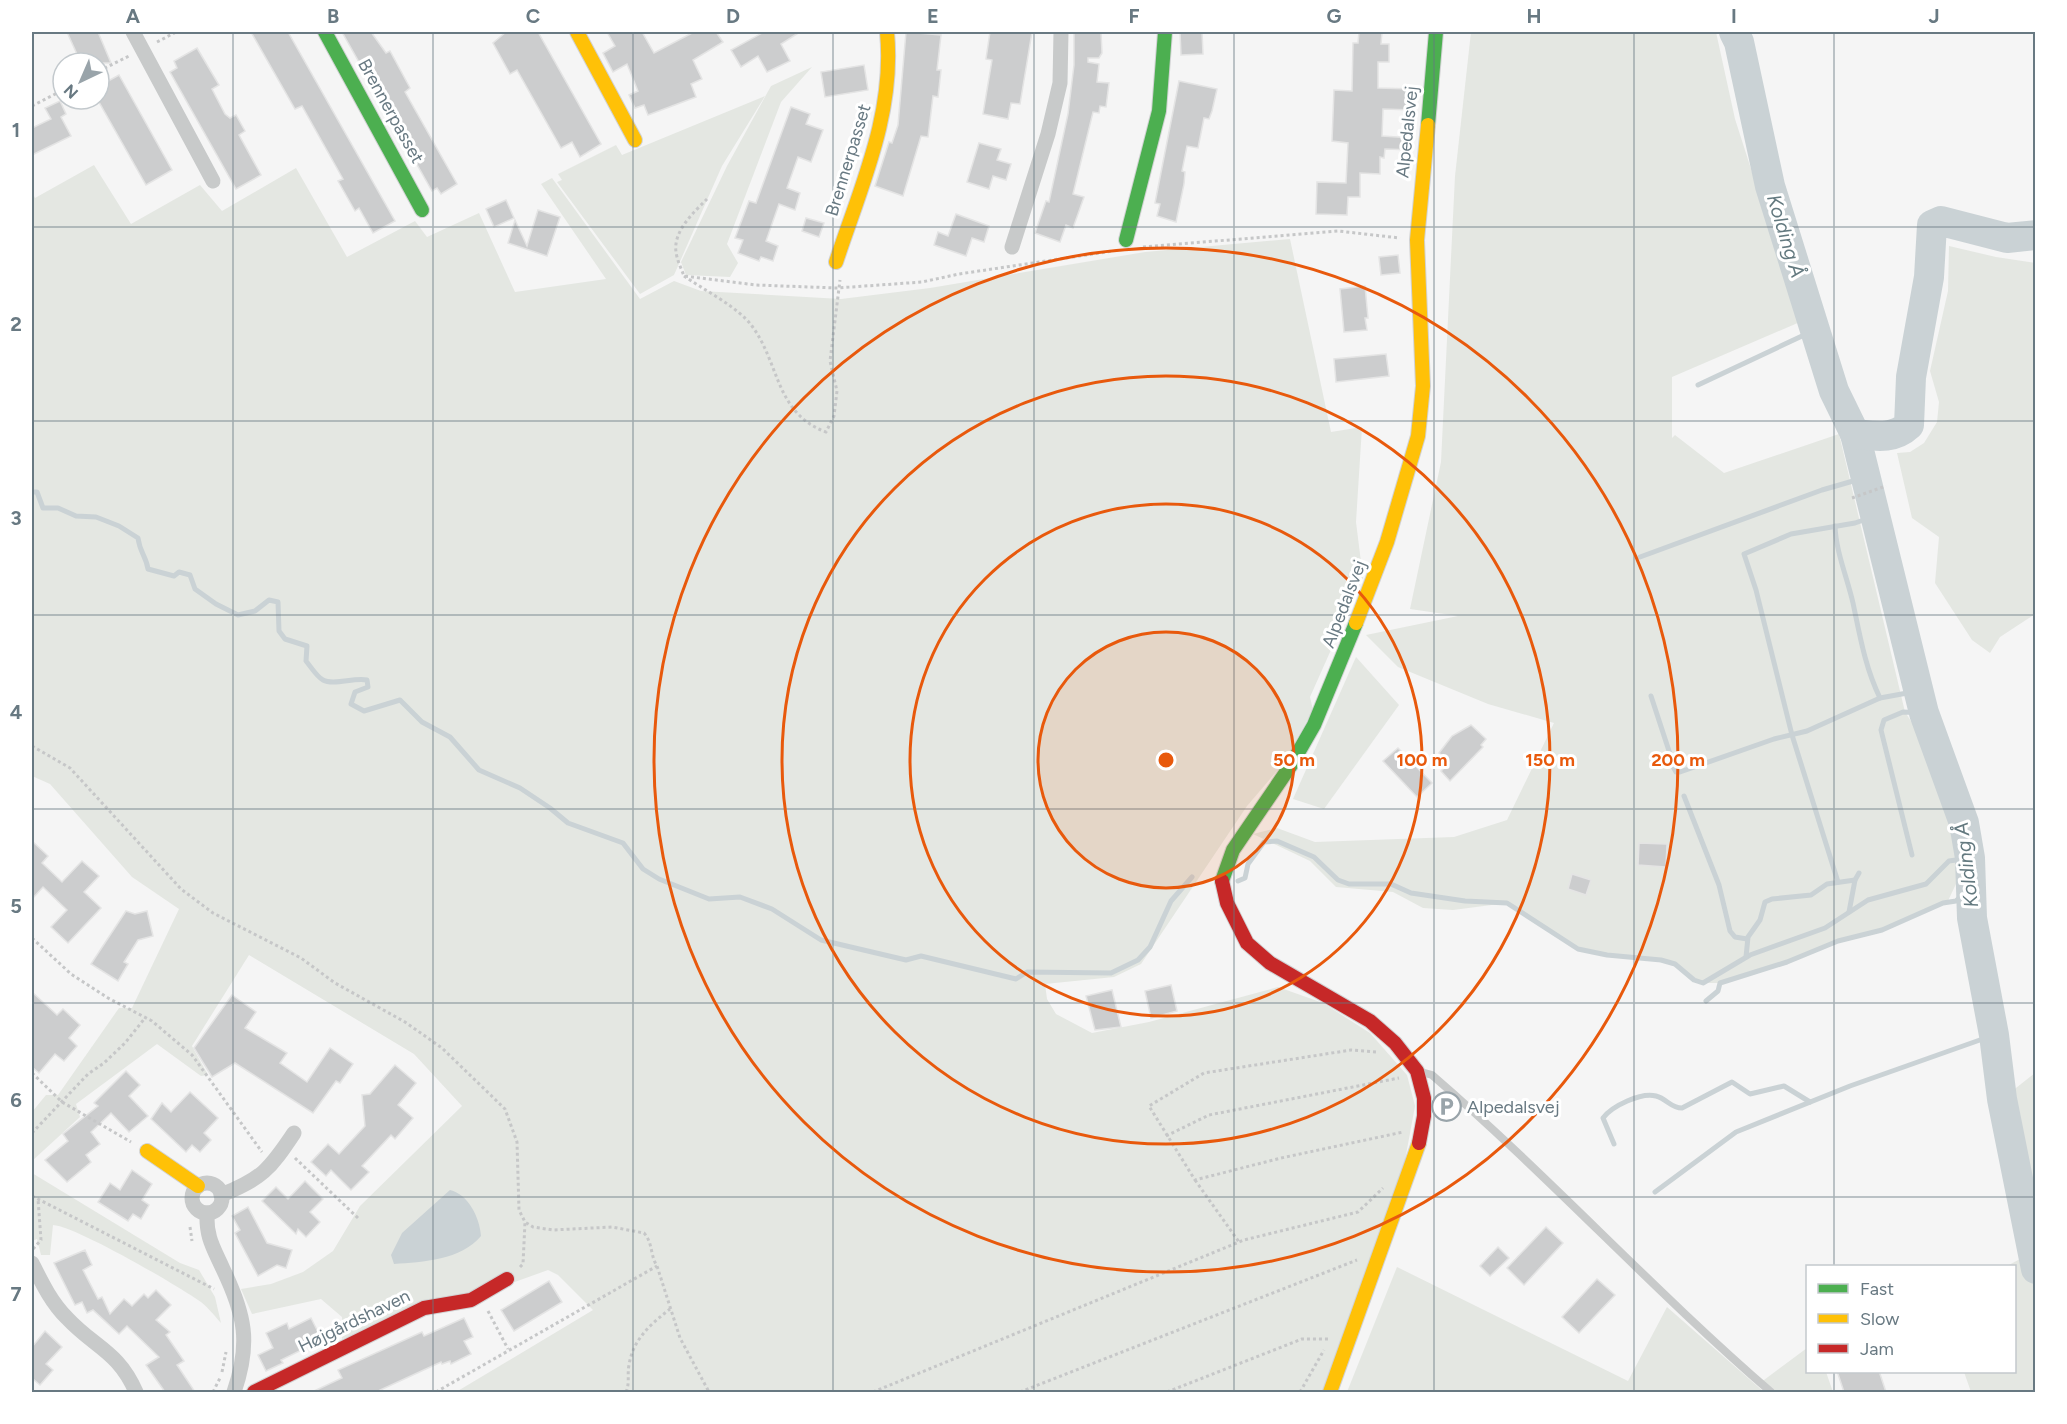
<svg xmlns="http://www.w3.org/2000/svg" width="2067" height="1424" viewBox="0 0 2067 1424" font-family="Figtree,sans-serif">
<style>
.green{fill:#e4e7e2}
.water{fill:#cad2d5}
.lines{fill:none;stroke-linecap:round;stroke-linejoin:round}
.stream{stroke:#cad2d5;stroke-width:5}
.river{stroke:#cad2d5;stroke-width:30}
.building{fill:#cccdce;stroke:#e4e4e4;stroke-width:1.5}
.fast-casing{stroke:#d1d2d3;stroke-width:16}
.slow-casing{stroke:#d1d2d3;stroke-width:16}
.jam-casing{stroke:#d1d2d3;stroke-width:16}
.path{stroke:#c6c7c8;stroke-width:3;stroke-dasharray:3 3;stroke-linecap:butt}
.lane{stroke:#c8caca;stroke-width:8}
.street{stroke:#c8caca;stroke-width:15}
.fast{stroke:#4caf50;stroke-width:14}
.slow{stroke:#ffc107;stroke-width:14}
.jam{stroke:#c62828;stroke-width:14}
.grid{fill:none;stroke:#687982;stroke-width:1.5;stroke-opacity:0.55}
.ring{fill:none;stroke:#e8590c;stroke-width:3}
.labels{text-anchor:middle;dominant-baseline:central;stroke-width:6;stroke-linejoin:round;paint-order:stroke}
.street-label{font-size:18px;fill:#687982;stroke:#fff}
.poi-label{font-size:18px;fill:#687982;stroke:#fff;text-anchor:start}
.water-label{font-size:20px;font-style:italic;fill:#63797f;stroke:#fff}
.centre{fill:#e8590c;stroke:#fff;stroke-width:3}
.ring-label{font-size:18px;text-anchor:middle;font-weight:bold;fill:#e8590c;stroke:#fff;stroke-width:6;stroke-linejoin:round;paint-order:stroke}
.neatline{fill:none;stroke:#687982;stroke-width:2}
.grid-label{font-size:20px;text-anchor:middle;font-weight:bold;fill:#687982}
</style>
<rect width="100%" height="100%" fill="#f5f5f5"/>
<g class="green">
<polygon points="1471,32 1716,32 1735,119 1800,322 1672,377 1672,438 1675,435 1724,473 1839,434 1905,712 1922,738 1964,851 1963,869 1947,903 1882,930 1838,941 1760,971 1720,983 1703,983 1694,980 1675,964 1661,960 1607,955 1578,949 1507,903 1453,910 1423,908 1393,892 1336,887 1310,861 1253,834 1277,828 1315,842 1454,837 1507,820 1554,723 1488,704 1398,667 1366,635 1458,616 1410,609 1441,462 1455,176"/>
<polygon points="812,67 781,102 727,244 738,263 730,277 686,275 681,262 727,166 771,86"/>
<polygon points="765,96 722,166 674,275 640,294 557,182 562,180 558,174 616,145 622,155"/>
<polygon points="94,165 131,224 200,185 222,211 296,168 347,257 415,221 427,237 479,213 515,292 606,279 541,184 552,178 640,299 674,281 701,291 841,299 930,288 1145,252 1290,239 1331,432 1362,427 1356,522 1363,578 1310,697 1313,710 1282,765 1247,806 1141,964 1114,977 1045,984 1047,999 1056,1014 1092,1033 1149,1022 1278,987 1323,1003 1370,1033 1407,1075 1415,1106 1405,1160 1323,1392 456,1392 593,1310 558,1275 548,1270 512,1283 468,1293 342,1339 342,1317 321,1299 252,1314 241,1289 271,1284 303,1272 333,1251 360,1206 462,1106 414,1054 249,955 192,1046 208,1075 201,1076 157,1044 76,1104 80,1117 32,1161 32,1112 46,1095 58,1095 119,1008 132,1008 179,909 132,877 50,784 32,776 32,192 35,198"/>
<polygon points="1949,246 1996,257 2035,263 2035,614 2000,637 1990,653 1972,640 1935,583 1939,537 1912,518 1897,453 1910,452 1924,443 1937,422 1939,402 1930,371 1948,291"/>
<polygon points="1356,657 1399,705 1324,809 1293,799"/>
<polygon points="2035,1073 2035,1392 1971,1392 1964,1372 2014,1372 2014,1266 2007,1266 2033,1252 2002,1099"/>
<path d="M 32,1173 L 180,1263 L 199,1270 L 215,1297 L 221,1323 C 214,1315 206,1305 198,1300 C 175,1284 75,1226 53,1225 L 50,1255 L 41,1255 L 37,1239 L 32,1241 Z"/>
<polygon points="1397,1267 1628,1381 1667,1307 1764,1392 1347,1392"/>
<polygon points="1807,1348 1808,1372 1826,1372 1833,1392 1771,1392 1760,1383"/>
</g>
<path class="water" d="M 450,1190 C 468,1194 480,1218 481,1236 C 461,1260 423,1262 394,1264 L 391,1255 L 402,1233 Z"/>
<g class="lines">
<g class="stream">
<polyline points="1698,385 1817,329"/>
<path d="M 32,492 L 37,492 L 43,508 L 58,508 L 76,516 L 96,517 L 119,526 L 138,538 C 140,553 146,556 148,569 L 174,576 L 179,572 L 190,575 L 195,589 L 216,604 L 238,615 L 255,611 L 269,600 L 278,602 L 279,631 L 285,639 L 307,646 L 306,661 C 311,667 317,677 323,680 C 334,686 354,677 367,680 L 368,687 L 355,692 L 351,704 L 364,711 L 400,700 L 422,722 L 450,737 L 479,770 L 520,788 L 550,808 L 568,823 L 623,843 L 643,869 L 659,879 L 709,899 L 740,897 L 772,909 L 821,940 L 906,960 L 921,956 L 1016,979 L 1027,972 L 1111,973 L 1138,960 L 1150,947 L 1171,901 L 1192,877"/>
<path d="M 1835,526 C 1836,552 1847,577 1853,603 C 1860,636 1865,667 1880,698"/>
<polyline points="1640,557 1822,490 1867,477"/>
<polyline points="1651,696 1670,754 1671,763 1676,772 1680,772 1774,739 1807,731 1880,698 1918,691"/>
<polyline points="1684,796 1719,885 1730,931 1735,937 1747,939"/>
<polyline points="1912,855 1881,730 1884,720 1903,712 1924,713"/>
<polyline points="1238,881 1245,878 1248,864 1264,842 1277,841 1314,857 1338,880 1349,884 1391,884 1411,893 1465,901 1507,903 1578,949 1607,955 1661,960 1675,964 1694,980 1703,983 1750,955 1825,928 1868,900 1926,884 1949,861 1970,858"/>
<polyline points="1838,882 1792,735 1756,590 1744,554 1791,534 1855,523 1875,516"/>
<polyline points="1849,912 1855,880 1859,873"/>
<polyline points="1746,957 1748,937 1760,920 1765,902 1772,899 1811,895 1827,884 1855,880"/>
<polyline points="1706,1001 1718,991 1720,983 1787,962 1838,941 1882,930 1943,903 1956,901 1969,888"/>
<path d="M 1614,1144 L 1603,1118 C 1612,1106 1641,1092 1656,1096 C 1667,1099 1671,1108 1682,1108 L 1732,1082 L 1750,1094 L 1784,1086 L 1810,1102"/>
<polyline points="1655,1192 1736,1132 1850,1086 1994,1035"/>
</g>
<g class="river">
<polyline points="1734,32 1739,42 1770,186 1834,391 1855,434 1924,713 1964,823 1970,858 1972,918 1994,1035 2002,1099 2036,1269"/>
<path d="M 1855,434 C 1875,436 1893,440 1909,425 L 1911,377 L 1929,277 L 1932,225 L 1941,221 L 2007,238 L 2036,235"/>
</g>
</g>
<g class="building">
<polygon points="67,32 98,32 111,63 81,63"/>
<polygon points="251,32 288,32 395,221 373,233 359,208 355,211 338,181 343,179 302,106 295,109"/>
<polygon points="342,32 371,32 386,53 390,51 410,88 405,92 457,184 441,194 437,188 432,191"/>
<polygon points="506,32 538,32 601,144 580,157 572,142 561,148 517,70 510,74 493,43"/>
<polygon points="607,32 642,32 654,53 694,32 716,32 723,42 693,60 702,79 691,84 696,97 648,115 644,105 635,108 629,95 638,91 627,64 613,72 603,53 615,46"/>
<polygon points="764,32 800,32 781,44 790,61 767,72 758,56 741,67 731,50"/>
<polygon points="906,32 941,35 937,70 941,70 938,97 933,96 928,137 921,136 903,196 875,186 889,142 892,143 898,125"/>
<polygon points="990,32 1032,32 1020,104 1011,103 1008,119 983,114 992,60 986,59"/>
<polygon points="1074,32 1101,32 1102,53 1099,58 1088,58 1088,62 1099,64 1097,82 1109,83 1106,107 1100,106 1099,113 1093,112 1073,194 1084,197 1073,228 1066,225 1060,242 1035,233 1046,201 1049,202 1068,114 1074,65"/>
<polygon points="1180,32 1202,32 1203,54 1181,55"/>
<polygon points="1359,32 1382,32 1381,44 1389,44 1389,62 1378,62 1378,88 1414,89 1413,110 1383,109 1382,136 1413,138 1412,150 1385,149 1384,158 1380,157 1380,174 1360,173 1360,197 1348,197 1347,215 1316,214 1317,182 1346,183 1348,143 1332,141 1334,90 1352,91 1353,43 1358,43"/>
<polygon points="197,48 219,85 212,89 225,114 230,118 236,115 245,131 239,135 261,175 236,189 170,72 177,68 174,61"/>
<polygon points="864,65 868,90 825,97 821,72"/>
<polygon points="119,75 172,170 146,185 99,102 99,86"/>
<polygon points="1179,81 1217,89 1212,111 1209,119 1204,118 1198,148 1187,146 1182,171 1185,172 1184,184 1176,222 1157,216 1160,204 1155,203"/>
<polygon points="60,101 66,114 61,117 71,136 32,155 32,128 51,119 45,108"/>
<polygon points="791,107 810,114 806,124 823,130 811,162 798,157 787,188 800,193 795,210 779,204 766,241 778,246 773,261 761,257 759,261 738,253 743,240 735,238 749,201 756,203"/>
<polygon points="979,143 1001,149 997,160 1011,164 1006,180 993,176 989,189 967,182"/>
<polygon points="506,200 514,218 494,227 486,209"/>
<polygon points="538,210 560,217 547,256 508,243 515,220 527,246"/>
<polygon points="956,214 989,226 984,242 972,238 966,256 934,245 938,232 948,236"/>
<polygon points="806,218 824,223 819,237 802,231"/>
<polygon points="1398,255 1400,273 1381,275 1379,257"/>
<polygon points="1365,286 1368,318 1365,318 1367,330 1344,332 1340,289"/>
<polygon points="1386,354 1389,376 1336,382 1334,359"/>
<polygon points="1471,725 1486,739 1481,745 1483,747 1450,781 1441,771 1449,763 1439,753 1452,736"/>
<polygon points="1398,748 1432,783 1417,797 1383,761"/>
<polygon points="32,841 48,856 42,863 62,882 82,861 99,876 84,892 101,908 68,943 51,927 67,910 43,887 32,899"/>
<polygon points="1639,843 1667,844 1666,867 1638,865"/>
<polygon points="1572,874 1591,880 1586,895 1568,889"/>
<polygon points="126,911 135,914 147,911 153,936 138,940 124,962 128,964 118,981 91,964"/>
<polygon points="1171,985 1177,1011 1151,1018 1145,991"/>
<polygon points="1112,990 1121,1027 1095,1030 1086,996"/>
<polygon points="32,992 57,1015 63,1009 80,1025 69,1038 77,1046 64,1061 55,1054 39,1073 32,1067"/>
<polygon points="232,995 256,1012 245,1028 287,1053 280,1063 307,1082 330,1048 353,1064 340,1083 336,1081 313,1113 235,1063 212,1077 194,1048"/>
<polygon points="395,1065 416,1083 398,1105 413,1118 395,1139 391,1135 362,1166 369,1172 351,1190 331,1170 326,1176 311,1162 328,1144 339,1154 365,1126 362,1095 370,1094"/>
<polygon points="126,1071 140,1085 129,1096 148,1116 129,1132 111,1113 91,1132 100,1144 86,1155 91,1162 67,1182 45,1160 68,1141 63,1134 98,1106 94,1103"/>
<polygon points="190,1092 218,1118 204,1133 211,1140 200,1152 192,1145 186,1152 151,1119 162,1103 171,1112"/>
<polygon points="132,1170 152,1184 142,1200 149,1205 141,1219 133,1214 128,1221 98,1202 110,1183 120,1190"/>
<polygon points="305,1181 323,1199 310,1212 320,1222 306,1237 298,1229 296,1234 262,1201 276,1187 288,1199"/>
<polygon points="248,1207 267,1243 292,1250 286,1268 277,1265 258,1276 235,1233 240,1230 232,1216"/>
<polygon points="1546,1227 1563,1243 1524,1285 1507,1268"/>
<polygon points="1498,1247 1509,1258 1490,1276 1480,1266"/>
<polygon points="85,1250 92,1265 83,1270 98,1299 102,1297 110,1314 124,1299 132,1306 144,1294 148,1298 156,1290 171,1305 156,1320 170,1332 166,1335 184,1361 177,1365 195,1392 165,1392 146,1365 159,1357 127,1326 119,1334 93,1310 87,1313 82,1302 75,1305 54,1263"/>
<polygon points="1597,1279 1615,1295 1579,1333 1562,1317"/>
<polygon points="549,1281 562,1302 514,1331 501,1310"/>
<polygon points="311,1318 322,1340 281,1360 283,1363 266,1371 258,1355 273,1348 266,1333 287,1323 289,1329"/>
<polygon points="464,1318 473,1337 464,1341 471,1354 451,1364 450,1361 442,1364 441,1362 376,1392 312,1392 342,1378 338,1370 422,1332 424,1336"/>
<polygon points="45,1331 62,1347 46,1364 53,1370 40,1385 33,1379 32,1380 32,1347"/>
<polygon points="1837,1371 1879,1371 1886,1392 1844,1392"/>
</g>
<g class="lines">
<defs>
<g id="fast">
<polyline points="325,32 422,210"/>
<polyline points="1428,125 1436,32"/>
<polyline points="1126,240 1159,111 1165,32"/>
<polyline points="1222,881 1233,850 1291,765 1314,725 1356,623"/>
</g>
<g id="slow">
<polyline points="577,32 635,140"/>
<path d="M 836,262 C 861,186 895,113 887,32"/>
<polyline points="1356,623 1387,542 1418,436 1423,386 1417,240 1428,125"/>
<polyline points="147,1151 198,1186"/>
<polyline points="1330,1392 1419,1143"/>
</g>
<g id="jam">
<polyline points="1222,881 1227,903 1247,943 1270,963 1370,1021 1395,1043 1417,1071 1424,1098 1424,1116 1419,1143"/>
<polyline points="254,1392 424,1308 471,1300 507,1279"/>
</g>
</defs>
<use href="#fast" class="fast-casing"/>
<use href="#slow" class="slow-casing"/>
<use href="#jam" class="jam-casing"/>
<g class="path">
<polyline points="157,42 176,32"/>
<polyline points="99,71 129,56"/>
<polyline points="32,106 63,90"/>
<path d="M 707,199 C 694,212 673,231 676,252 C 677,260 681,268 684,276 L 756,285 L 837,288 L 922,282 L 959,274 L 1113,251"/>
<polyline points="1143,247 1338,231 1400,238"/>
<path d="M 684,276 C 704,290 738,307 752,326 C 780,364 775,413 826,432 L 834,416 L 837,391 L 830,361 L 840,280"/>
<polyline points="1852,498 1886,486"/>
<path d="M 32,746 L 70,768 L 181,889 L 213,913 L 301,958 L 335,983 L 405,1022 L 442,1048 L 505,1109 L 517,1142 L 519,1210 L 525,1222 L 533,1227 L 553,1230 L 612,1227 L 644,1233 C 653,1243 650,1255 657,1266 L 680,1338 L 709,1392"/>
<polyline points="32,938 71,974 108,998 152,1021 192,1055 262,1152"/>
<polyline points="1376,1052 1351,1050 1204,1073 1149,1106 1195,1180 1281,1158 1403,1132"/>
<polyline points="32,1073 62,1102 131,1142"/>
<polyline points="32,1133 88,1074 104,1063 125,1043 145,1018"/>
<polyline points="1166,1136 1209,1115 1399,1078"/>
<polyline points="295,1158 359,1219"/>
<polyline points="1195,1180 1239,1242"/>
<polyline points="32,1196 214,1289"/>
<polyline points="190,1227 192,1241"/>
<polyline points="33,1249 41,1240 38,1199"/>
<polyline points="520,1267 523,1264 525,1222"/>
<polyline points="488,1311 508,1349"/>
<polyline points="222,1372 226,1352"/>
<polyline points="213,1392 220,1378"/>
<polyline points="436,1392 657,1266"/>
<path d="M 626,1392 C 630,1383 627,1374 629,1365 C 633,1339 651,1324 670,1309"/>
<polyline points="873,1392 1244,1240 1358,1212 1383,1188"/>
<polyline points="1020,1392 1357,1260"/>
<polyline points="1167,1392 1302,1339 1329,1339"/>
<polyline points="1300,1392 1324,1350"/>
</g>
<path class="lane" d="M 1421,1072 L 1432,1075 C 1549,1176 1654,1291 1771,1392"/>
<g class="street">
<polyline points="133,32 213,181"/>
<polyline points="1012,247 1048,134 1060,83 1061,32"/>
<circle cx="207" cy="1198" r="15"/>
<path d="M 221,1195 C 262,1179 270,1169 294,1133"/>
<path d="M 207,1213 C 206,1237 213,1247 223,1269 C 245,1315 251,1343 234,1392"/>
<path d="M 32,1263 C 42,1283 51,1302 67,1318 C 95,1348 118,1351 136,1392"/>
</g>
<use href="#fast" class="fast"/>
<use href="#slow" class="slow"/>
<use href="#jam" class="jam"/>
</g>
<path class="grid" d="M 233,32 L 233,1392M 433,32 L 433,1392M 633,32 L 633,1392M 833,32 L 833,1392M 1034,32 L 1034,1392M 1234,32 L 1234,1392M 1434,32 L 1434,1392M 1634,32 L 1634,1392M 1834,32 L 1834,1266M 32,227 L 2036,227M 32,421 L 2036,421M 32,615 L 2036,615M 32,809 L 2036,809M 32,1003 L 2036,1003M 32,1197 L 2036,1197M 1834,1372 L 1834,1392"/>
<circle cx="1166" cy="760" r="128" fill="#e8590c" fill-opacity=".12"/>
<g class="ring">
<circle cx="1166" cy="760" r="128"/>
<circle cx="1166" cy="760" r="256"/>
<circle cx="1166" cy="760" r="384"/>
<circle cx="1166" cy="760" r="512"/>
</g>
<defs>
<symbol id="parking-ring" viewBox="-11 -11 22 22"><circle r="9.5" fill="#fff" stroke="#99a4aa" stroke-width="1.5"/><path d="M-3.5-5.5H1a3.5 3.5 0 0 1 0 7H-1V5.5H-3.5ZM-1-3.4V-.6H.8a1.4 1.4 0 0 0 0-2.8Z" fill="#99a4aa"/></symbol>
</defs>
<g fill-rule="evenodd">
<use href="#parking-ring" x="1430" y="1090" width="33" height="33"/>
</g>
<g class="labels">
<g class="street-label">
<text transform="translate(391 111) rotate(61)">Brennerpasset</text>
<text transform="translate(1407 132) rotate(-84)">Alpedalsvej</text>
<text transform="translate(848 160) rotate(-73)">Brennerpasset</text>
<text transform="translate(1344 604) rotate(-69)">Alpedalsvej</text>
<text transform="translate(354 1321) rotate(-26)">Højgårdshaven</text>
</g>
<g class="poi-label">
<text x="1467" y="1107">Alpedalsvej</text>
</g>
<g class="water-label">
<text transform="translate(1786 236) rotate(73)">Kolding Å</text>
<text transform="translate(1966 865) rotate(-97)">Kolding Å</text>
</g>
</g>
<circle cx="1166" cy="760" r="9" class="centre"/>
<g class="ring-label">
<text x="1294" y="766">50 m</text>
<text x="1422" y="766">100 m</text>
<text x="1550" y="766">150 m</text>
<text x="1678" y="766">200 m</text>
</g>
<rect width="2067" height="1424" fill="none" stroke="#ffffff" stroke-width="66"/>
<rect x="1806" y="1265" width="210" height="108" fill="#ffffff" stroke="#c3c9cd" stroke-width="1.5"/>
<rect x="1818" y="1284" width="30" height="9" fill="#4caf50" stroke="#c3c9cd" stroke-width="1.5"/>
<text x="1860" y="1295" font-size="18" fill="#687982">Fast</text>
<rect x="1818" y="1314" width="30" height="9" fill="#ffc107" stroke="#c3c9cd" stroke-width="1.5"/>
<text x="1860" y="1325" font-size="18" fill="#687982">Slow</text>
<rect x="1818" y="1344" width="30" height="9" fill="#c62828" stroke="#c3c9cd" stroke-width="1.5"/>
<text x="1860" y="1355" font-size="18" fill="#687982">Jam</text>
<g transform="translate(81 81) rotate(224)"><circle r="28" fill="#ffffff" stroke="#c3c9cd" stroke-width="1.5"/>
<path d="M0-4.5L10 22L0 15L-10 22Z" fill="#99a4aa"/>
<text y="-9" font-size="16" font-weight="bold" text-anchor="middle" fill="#687982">N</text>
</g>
<rect x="33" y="33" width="2001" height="1358" class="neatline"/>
<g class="grid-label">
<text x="133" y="23">A</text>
<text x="333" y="23">B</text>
<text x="533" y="23">C</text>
<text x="733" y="23">D</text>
<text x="933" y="23">E</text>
<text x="1134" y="23">F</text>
<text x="1334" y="23">G</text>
<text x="1534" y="23">H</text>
<text x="1734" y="23">I</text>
<text x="1934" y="23">J</text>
<text x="16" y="137">1</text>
<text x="16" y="331">2</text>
<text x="16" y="525">3</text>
<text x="16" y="719">4</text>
<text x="16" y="913">5</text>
<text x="16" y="1107">6</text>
<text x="16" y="1301">7</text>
</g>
</svg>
